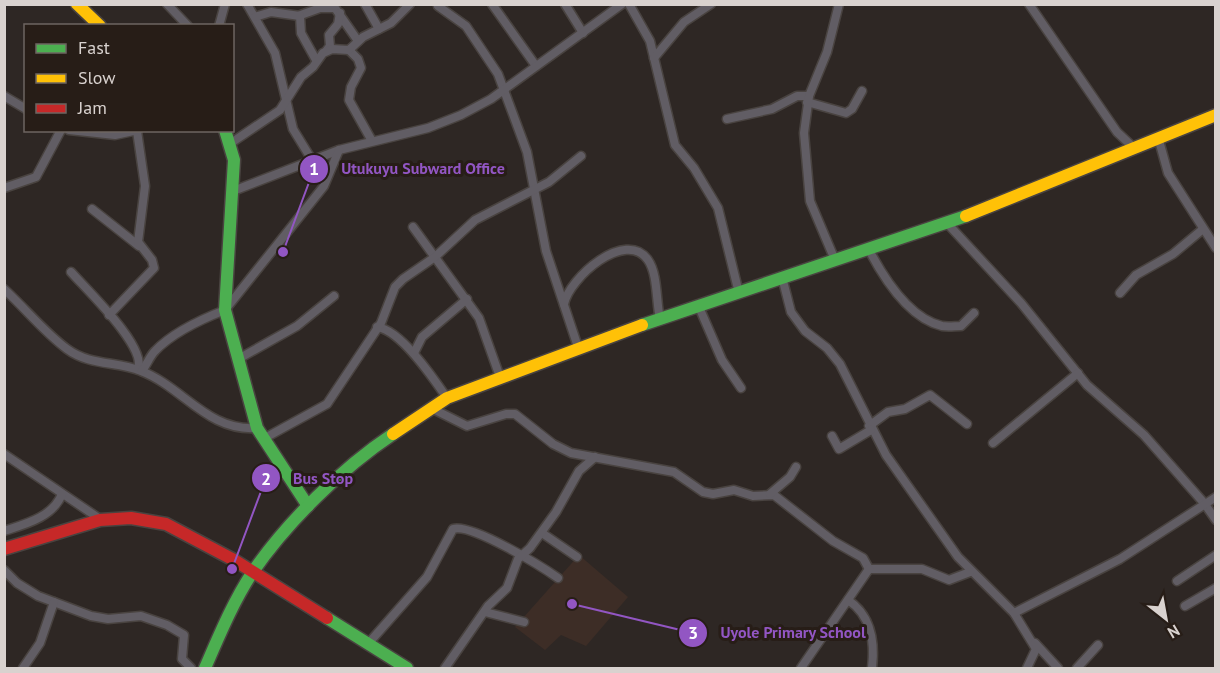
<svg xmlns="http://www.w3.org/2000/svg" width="1220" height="673" viewBox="0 0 1220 673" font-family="'PT Sans',sans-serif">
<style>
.built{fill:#3d2d26}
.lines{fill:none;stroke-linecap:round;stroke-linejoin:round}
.street-casing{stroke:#494340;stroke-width:11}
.fast-casing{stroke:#494340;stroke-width:15}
.slow-casing{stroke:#494340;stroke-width:15}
.jam-casing{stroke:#494340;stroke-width:15}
.street{stroke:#615d64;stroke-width:8}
.fast{stroke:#4caf50;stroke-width:12}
.slow{stroke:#ffc107;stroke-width:12}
.jam{stroke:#c62828;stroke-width:12}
.leader{fill:none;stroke:#9256c3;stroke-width:2}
.callout-dot{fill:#9256c3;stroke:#271d17;stroke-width:2}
.mark-label{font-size:18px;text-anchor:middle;font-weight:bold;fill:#fff}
.callout-label{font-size:16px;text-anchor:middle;font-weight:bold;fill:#9256c3;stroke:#271d17;stroke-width:6;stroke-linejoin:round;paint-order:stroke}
</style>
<rect width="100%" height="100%" fill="#2e2724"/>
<polygon class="built" points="579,555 628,597 586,646 561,635 545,650 515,627"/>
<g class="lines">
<defs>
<g id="street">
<polyline points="167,4 188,26"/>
<polyline points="247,4 275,53 293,129 312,160"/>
<polyline points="365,4 379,29"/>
<polyline points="492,4 536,66"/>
<polyline points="565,4 583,33"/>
<polyline points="629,4 650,41 675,145 694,168 718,208 739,293"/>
<polyline points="1029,4 1117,132 1133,147"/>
<polyline points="438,6 466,26 498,74 527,152 546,251 578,347"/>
<polyline points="298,16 320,8 335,8 358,41"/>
<polyline points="255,17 271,12 300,16 301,33 316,60"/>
<polyline points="219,26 225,4"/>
<polyline points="327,50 330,46 329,35 338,24 340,13"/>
<polyline points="349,50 358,59 361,68 351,87 349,100 372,141"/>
<polyline points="654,58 684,22 711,4"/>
<polyline points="4,96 26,109"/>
<polyline points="807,102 846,113 852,109 862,91"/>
<polyline points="727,119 772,109 797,96 809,96"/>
<polyline points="69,130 115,135 138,130"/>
<polyline points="1158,137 1168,173 1216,248"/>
<polyline points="231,143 280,110 301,77 313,67 323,53 332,49 349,50 363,37 391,23 410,4"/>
<polyline points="4,188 36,177 61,130"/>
<polyline points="233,191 339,150 428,128 461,115 491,99 622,4"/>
<polyline points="92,209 139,246"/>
<polyline points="946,222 1021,303 1087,385 1144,435 1204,503 1216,520"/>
<polyline points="413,227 479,318 500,377"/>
<path d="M 868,248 C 883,277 908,318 942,326 C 948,327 955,326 961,326 L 974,313"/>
<polyline points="835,260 810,201 804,133 809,96 827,52 839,4"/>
<path d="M 71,272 C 87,290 147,347 138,369"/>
<polyline points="782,277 791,312 805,331 827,348 840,364 886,455 958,557 1014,613 1036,649 1027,668"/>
<path d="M 4,289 C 25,308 44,332 67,349 C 90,366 117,361 141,371 C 183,387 208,432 257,428"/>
<polyline points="1120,293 1136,275 1173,254 1203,229"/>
<path d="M 564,304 C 569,278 626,228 648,260 C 658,274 656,302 660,319"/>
<polyline points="699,307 722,360 741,388"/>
<polyline points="109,315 154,268 152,260 138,242 145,186 137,131"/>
<path d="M 377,327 C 401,330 434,379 447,398"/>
<polyline points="414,353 422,337 467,299"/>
<polyline points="240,358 297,326 334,296"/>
<path d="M 142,371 C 147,364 150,356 155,351 C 173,332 202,319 225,310 L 324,186 L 339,150"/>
<polyline points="431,408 467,426 506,414 515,414 553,444 571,453 674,472 703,492 713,494 734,490 753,496 774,495 833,541 863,558 869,569"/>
<polyline points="869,426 888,412 905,409 930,395 967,424"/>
<polyline points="832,436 839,449 871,430"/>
<polyline points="263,439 327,404 381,323 395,287 403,279 435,257 475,220 549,182 581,156"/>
<polyline points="993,443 1078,373"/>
<polyline points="4,454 100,519"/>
<polyline points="770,494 790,477 796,467"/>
<path d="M 4,531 C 26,524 53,517 62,494"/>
<polyline points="542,533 577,557"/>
<polyline points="869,569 922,569 949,580 970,572"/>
<polyline points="4,570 17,583 38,596 91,616 108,619 141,616 167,625 184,635 182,659 191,668"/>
<polyline points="1177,581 1216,555"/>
<path d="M 848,600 C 872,616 875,642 872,668"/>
<polyline points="1185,606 1216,588"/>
<polyline points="485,612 524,622"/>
<polyline points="1014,613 1120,559 1216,497"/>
<polyline points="1035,643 1058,668"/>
<path d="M 367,645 L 427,577 L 453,529 C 471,523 541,566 558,578"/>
<polyline points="23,668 40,643 54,602"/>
<polyline points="445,668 488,606 507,588 518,559 530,548 556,512 579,471 595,457"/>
<polyline points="801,668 869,569"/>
<polyline points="1077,668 1098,645"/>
</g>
<g id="fast">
<polyline points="225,130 234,160 225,310 257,428 308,506"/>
<polyline points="642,325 966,216"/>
<polyline points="327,618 407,668"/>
<path d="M 205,668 C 219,636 233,602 252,573 C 287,522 342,468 393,434"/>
</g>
<g id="slow">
<polyline points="77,4 100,26"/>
<polyline points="966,216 1216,115"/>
<polyline points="393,434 447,398 642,325"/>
</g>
<polyline id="jam" points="4,549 100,520 131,518 166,524 234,560 327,618"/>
</defs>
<use href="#street" class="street-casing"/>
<use href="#fast" class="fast-casing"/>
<use href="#slow" class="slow-casing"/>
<use href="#jam" class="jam-casing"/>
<use href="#street" class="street"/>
<use href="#fast" class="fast"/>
<use href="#slow" class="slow"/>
<use href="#jam" class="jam"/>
</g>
<path class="leader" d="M283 252L314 169M232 569L266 478M572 604L693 633"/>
<g class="callout-dot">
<circle cx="283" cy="252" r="6"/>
<circle cx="232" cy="569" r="6"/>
<circle cx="572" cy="604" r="6"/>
<circle cx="314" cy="169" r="15"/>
<circle cx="266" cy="478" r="15"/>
<circle cx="693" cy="633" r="15"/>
</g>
<g class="mark-label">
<text x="314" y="175">1</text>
<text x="266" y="485">2</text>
<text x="693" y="639">3</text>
</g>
<g class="callout-label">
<text x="423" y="174">Utukuyu Subward Office</text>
<text x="323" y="484">Bus Stop</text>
<text x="793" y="638">Uyole Primary School</text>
</g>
<rect width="1220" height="673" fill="none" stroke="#d9d2cf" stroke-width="12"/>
<rect x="24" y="24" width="210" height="108" fill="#271d17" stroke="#6e6561" stroke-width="1.5"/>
<rect x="36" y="44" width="30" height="9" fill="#4caf50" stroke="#6e6561" stroke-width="1.5"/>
<text x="78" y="54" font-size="18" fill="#d9d2cf">Fast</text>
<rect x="36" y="74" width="30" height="9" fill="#ffc107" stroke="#6e6561" stroke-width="1.5"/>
<text x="78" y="84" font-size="18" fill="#d9d2cf">Slow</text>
<rect x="36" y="104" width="30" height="9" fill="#c62828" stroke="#6e6561" stroke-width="1.5"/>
<text x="78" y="114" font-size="18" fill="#d9d2cf">Jam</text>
<g transform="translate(1166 619) rotate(149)" stroke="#271d17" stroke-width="4.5" paint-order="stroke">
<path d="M0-4.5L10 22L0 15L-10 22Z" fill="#d9d2cf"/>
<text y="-9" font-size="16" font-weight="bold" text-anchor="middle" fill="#d9d2cf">N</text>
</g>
</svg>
